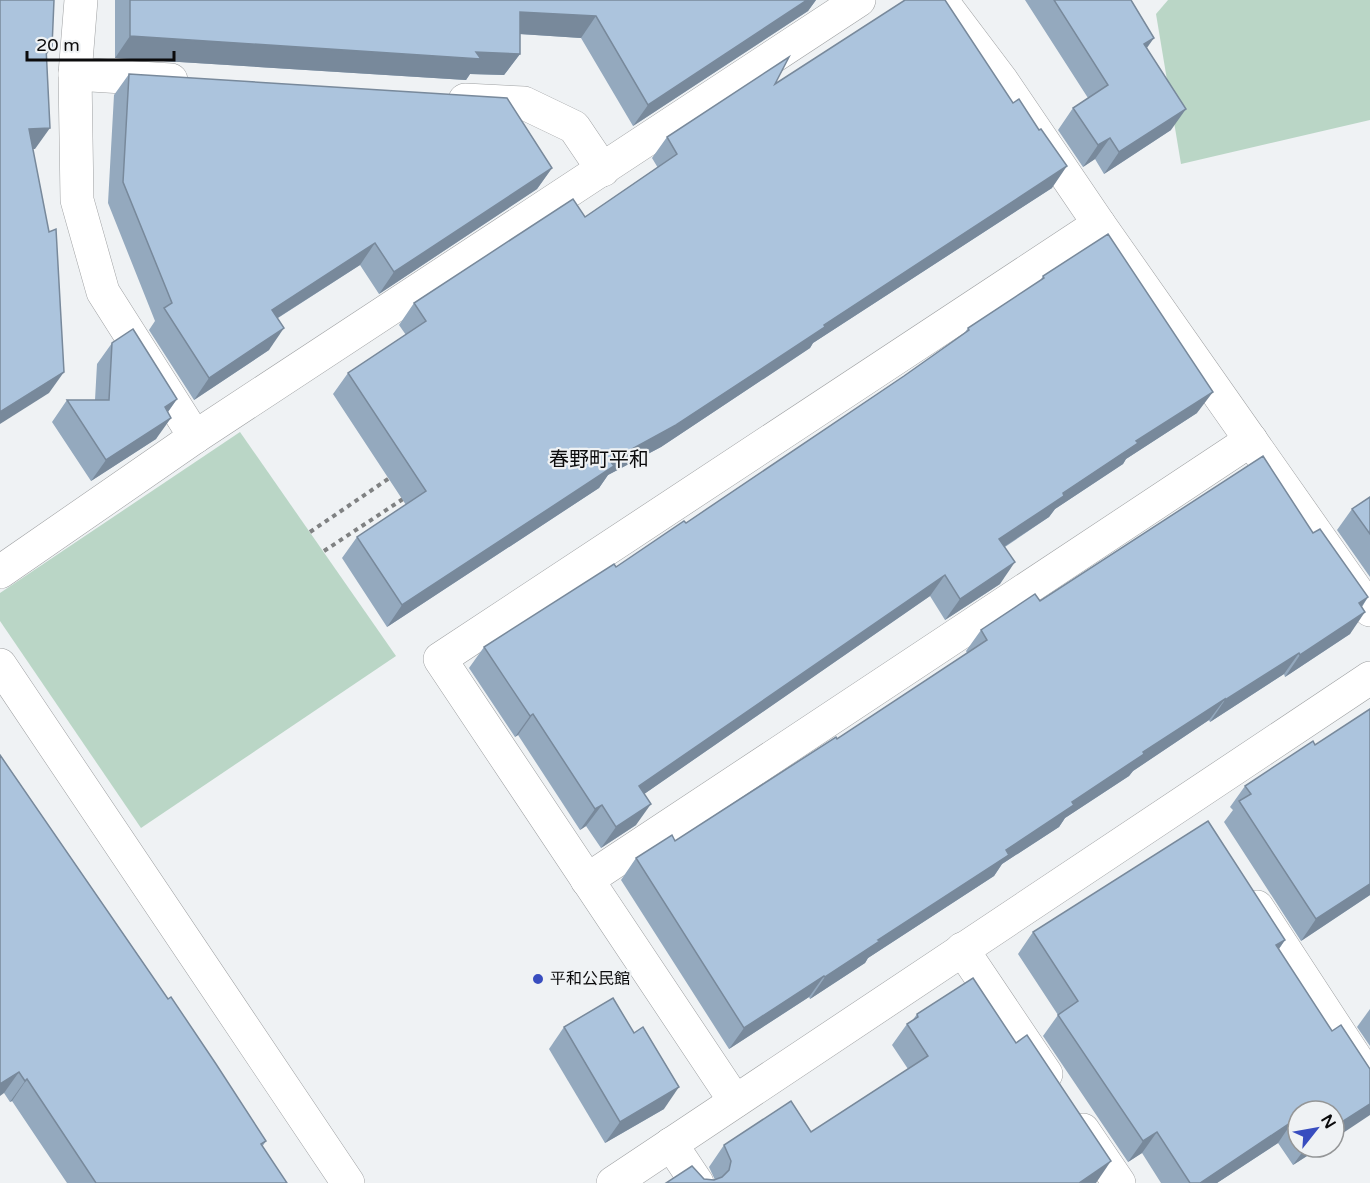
<svg xmlns="http://www.w3.org/2000/svg" width="1370" height="1183" viewBox="0 0 1370 1183" font-family="'Varela Round','Noto Sans JP',sans-serif">
<style>
.green{fill:#bad6c6}
.lines{fill:none;stroke-linecap:round;stroke-linejoin:round}
.minor-casing{stroke:#9ea0a2;stroke-width:34}
.tertiary-casing{stroke:#9ea0a2;stroke-width:34}
.path{stroke:#7f8182;stroke-width:4;stroke-dasharray:4.5 4.5;stroke-linecap:butt}
.minor{stroke:#fff;stroke-width:33}
.tertiary{stroke:#fff;stroke-width:33}
.wall{fill:#94a9be}
.shaded-wall{fill:#78899b}
.building{fill:#acc4dd;stroke:#78899b;stroke-width:1.5}
.poi-dot{fill:#384dbf;stroke:#eff2f4;stroke-width:2}
.labels{text-anchor:middle;dominant-baseline:central;stroke-width:4.5;stroke-linejoin:round;paint-order:stroke}
.poi-label{font-size:16px;fill:#0b0b0c;stroke:#eff2f4;text-anchor:start}
.quarter-label{font-size:20px;fill:#0b0b0c;stroke:#eff2f4}
</style>
<rect width="100%" height="100%" fill="#eff2f4"/>
<g class="green">
<polygon points="1168,0 1370,0 1370,120 1181,164 1156,14"/>
<polygon points="240,432 396,656 141,828 0,621 0,593"/>
</g>
<g class="lines">
<defs>
<g id="minor">
<polyline points="81,0 75,74 77,200 103,292 195,437"/>
<polyline points="941,0 1002,81 1099,224 1370,610"/>
<polyline points="75,74 171,80"/>
<polyline points="465,100 524,103 574,127 603,170"/>
<polyline points="0,572 195,437 859,0"/>
<polyline points="587,880 1251,440"/>
<polyline points="1257,907 1370,1080"/>
<polyline points="962,949 1046,1074"/>
<polyline points="735,1101 440,659 1099,224"/>
<polyline points="1083,1130 1119,1183"/>
<polyline points="671,1144 697,1183"/>
<polyline points="613,1183 1370,678"/>
</g>
<polyline id="tertiary" points="0,665 348,1183"/>
</defs>
<use href="#minor" class="minor-casing"/>
<use href="#tertiary" class="tertiary-casing"/>
<g class="path">
<polyline points="310,532 391,477"/>
<polyline points="324,551 406,497"/>
</g>
<use href="#minor" class="minor"/>
<use href="#tertiary" class="tertiary"/>
</g>
<g class="wall">
<polygon points="115,0 816,0 808,11 633,126 581,38 520,34 520,54 504,75 470,74 466,80 115,58"/>
<polygon points="1025,0 1131,0 1147,48 1171,130 1104,174 1095,159 1083,167 1058,130 1073,108 1088,98"/>
<polygon points="129,74 552,168 537,189 379,294 360,265 278,318 269,350 194,400 149,330 155,321 108,203 114,95"/>
<polygon points="775,84 1052,188 813,343 810,348 661,447 608,475 599,488 387,627 342,558 357,537 406,505 333,394 348,373 406,335 399,325 414,303 585,217 658,168 652,158 667,137"/>
<polygon points="1043,276 1197,413 1126,459 1123,464 1055,509 1049,517 1005,547 1000,584 945,620 930,596 644,794 636,825 601,848 586,826 580,830 518,735 515,737 469,668 484,647 616,567 686,523 904,376 963,335 968,328 1040,281"/>
<polygon points="112,343 177,399 168,412 156,439 91,481 52,422 67,400 95,400 97,364"/>
<polygon points="1370,497 1370,577 1337,530 1352,509"/>
<polygon points="1313,533 1368,597 1362,607 1350,634 1285,677 1284,674 1210,722 1209,720 1133,771 1129,776 1065,818 1059,827 1002,864 994,876 868,958 865,963 810,999 809,997 729,1049 621,880 636,858 675,841 837,739 967,653 966,651 981,630 1040,601"/>
<polygon points="1315,745 1370,895 1301,941 1224,822 1233,810 1230,807 1245,786"/>
<polygon points="0,755 266,1141 262,1147 287,1183 67,1183 12,1101 10,1102 4,1093"/>
<polygon points="1033,932 1285,940 1279,949 1298,1111 1298,1147 1321,1147 1293,1165 1278,1143 1217,1183 1161,1183 1142,1153 1128,1162 1043,1036 1058,1015 1018,954"/>
<polygon points="1370,1009 1370,1046 1357,1027"/>
<polygon points="917,1014 1096,1183 666,1183 704,1179 715,1180 709,1167 724,1145 811,1132 908,1069 892,1045 907,1024 912,1021"/>
<polygon points="564,1027 664,1109 605,1143 549,1049"/>
</g>
<g class="shaded-wall">
<polygon points="807,0 816,0 808,11 633,126 648,105"/>
<polygon points="520,12 596,16 581,38 505,33"/>
<polygon points="130,36 476,52 520,54 504,75 470,74 466,80 115,58"/>
<polygon points="1154,38 1139,59 1144,44"/>
<polygon points="46,47 52,47 37,68"/>
<polygon points="1186,109 1171,130 1104,174 1119,152"/>
<polygon points="50,128 35,149 14,150 29,129"/>
<polygon points="1110,138 1095,159 1083,167 1098,145"/>
<polygon points="1067,166 1052,188 813,343 810,348 661,447 608,475 599,488 387,627 402,605 610,461 824,325"/>
<polygon points="552,168 537,189 379,294 394,272"/>
<polygon points="375,243 360,265 257,331 272,310"/>
<polygon points="284,328 269,350 194,400 209,378"/>
<polygon points="64,372 49,393 0,424 0,412"/>
<polygon points="1213,392 1197,413 1126,459 1123,464 1055,509 1049,517 984,560 999,539 1136,441"/>
<polygon points="177,399 162,420 165,407"/>
<polygon points="171,418 156,439 91,481 106,460"/>
<polygon points="1015,562 1000,584 945,620 960,599"/>
<polygon points="945,575 930,596 624,808 639,786"/>
<polygon points="1368,597 1353,619 1359,603"/>
<polygon points="1365,612 1350,634 1285,677 1300,655"/>
<polygon points="1299,653 1284,674 1210,722 1225,700"/>
<polygon points="1225,699 1209,720 1133,771 1129,776 1065,818 1059,827 1002,864 994,876 868,958 865,963 810,999 825,977 1143,752"/>
<polygon points="533,714 518,735 515,737 530,716"/>
<polygon points="651,804 636,825 601,848 616,827"/>
<polygon points="602,805 586,826 580,830 595,809"/>
<polygon points="1370,884 1370,895 1301,941 1316,919"/>
<polygon points="1285,940 1270,961 1276,945"/>
<polygon points="824,976 809,997 729,1049 744,1028"/>
<polygon points="19,1072 4,1093 0,1096 0,1084"/>
<polygon points="27,1079 12,1101 10,1102 25,1081"/>
<polygon points="679,1087 664,1109 605,1143 620,1122"/>
<polygon points="1370,1104 1370,1115 1334,1139 1334,1127"/>
<polygon points="1293,1121 1278,1143 1217,1183 1200,1183"/>
<polygon points="1157,1132 1142,1153 1128,1162 1143,1141"/>
<polygon points="1306,1147 1321,1147 1293,1165"/>
<polygon points="1111,1161 1096,1183 1079,1183"/>
</g>
<g class="building">
<polygon points="0,0 54,0 52,47 46,47 50,128 29,129 49,232 56,229 64,372 0,412"/>
<polygon points="130,0 807,0 648,105 596,16 520,12 520,54 476,52 481,59 130,36"/>
<polygon points="905,0 945,0 1013,103 1019,99 1039,130 1041,129 1067,166 824,325 825,327 676,425 610,461 614,466 402,605 357,537 426,491 348,373 426,321 414,303 573,199 585,217 677,154 667,137 789,57 775,84"/>
<polygon points="1054,0 1131,0 1154,38 1144,44 1186,109 1119,152 1110,138 1098,145 1073,108 1108,85"/>
<polygon points="129,74 507,98 552,168 394,272 375,243 272,310 284,328 209,378 164,308 172,303 123,182"/>
<polygon points="1108,234 1213,392 1136,441 1138,443 1063,493 1064,496 999,539 1015,562 960,599 945,575 639,786 651,804 616,827 602,805 595,809 533,714 530,716 484,647 614,564 616,567 684,521 686,523 904,376 969,330 968,328 1044,278 1043,276"/>
<polygon points="133,329 177,399 165,407 171,418 106,460 67,400 109,400 112,343"/>
<polygon points="1263,456 1313,533 1320,529 1368,597 1359,603 1365,612 1300,655 1299,653 1225,700 1225,699 1143,752 1144,754 1072,802 1074,805 1006,850 1009,855 878,940 880,941 825,977 824,976 744,1028 636,858 672,835 675,841 836,737 837,739 987,640 981,630 1035,594 1040,601"/>
<polygon points="1370,497 1370,534 1352,509"/>
<polygon points="1370,709 1370,884 1316,919 1239,801 1251,794 1245,786 1313,741 1315,745"/>
<polygon points="0,755 168,999 171,997 216,1064 266,1141 261,1144 287,1183 96,1183 27,1079 25,1081 19,1072 0,1084"/>
<polygon points="1208,821 1285,940 1276,945 1332,1031 1341,1025 1370,1069 1370,1104 1334,1127 1334,1111 1298,1111 1298,1128 1293,1121 1200,1183 1190,1183 1157,1132 1143,1141 1058,1015 1078,1001 1033,932"/>
<polygon points="973,978 1016,1043 1027,1035 1111,1161 1079,1183 666,1183 692,1166 704,1179 714,1180 722,1177 729,1170 731,1161 724,1145 791,1101 811,1132 928,1056 907,1024 918,1017 917,1014"/>
<polygon points="613,998 634,1033 643,1027 679,1087 620,1122 564,1027"/>
</g>
<circle class="poi-dot" cx="538" cy="979" r="6"/>
<g class="labels">
<g class="poi-label">
<text x="550" y="979">平和公民館</text>
</g>
<g class="quarter-label">
<text x="599" y="460">春野町平和</text>
</g>
</g>
<g transform="translate(1316 1129) rotate(59)"><circle r="28" fill="#eff2f4" stroke="#949697" stroke-width="1.5"/>
<path d="M0-4.5L10 22L0 15L-10 22Z" fill="#384dbf"/>
<text y="-9" font-size="16" font-weight="bold" text-anchor="middle" fill="#0b0b0c">N</text>
</g>
<path d="M27 51v9h147v-9" fill="none" stroke="#0b0b0c" stroke-width="3"/>
<text x="36" y="51" font-size="18" fill="#0b0b0c" stroke="#eff2f4" stroke-width="4.5" paint-order="stroke">20 m</text>
</svg>
